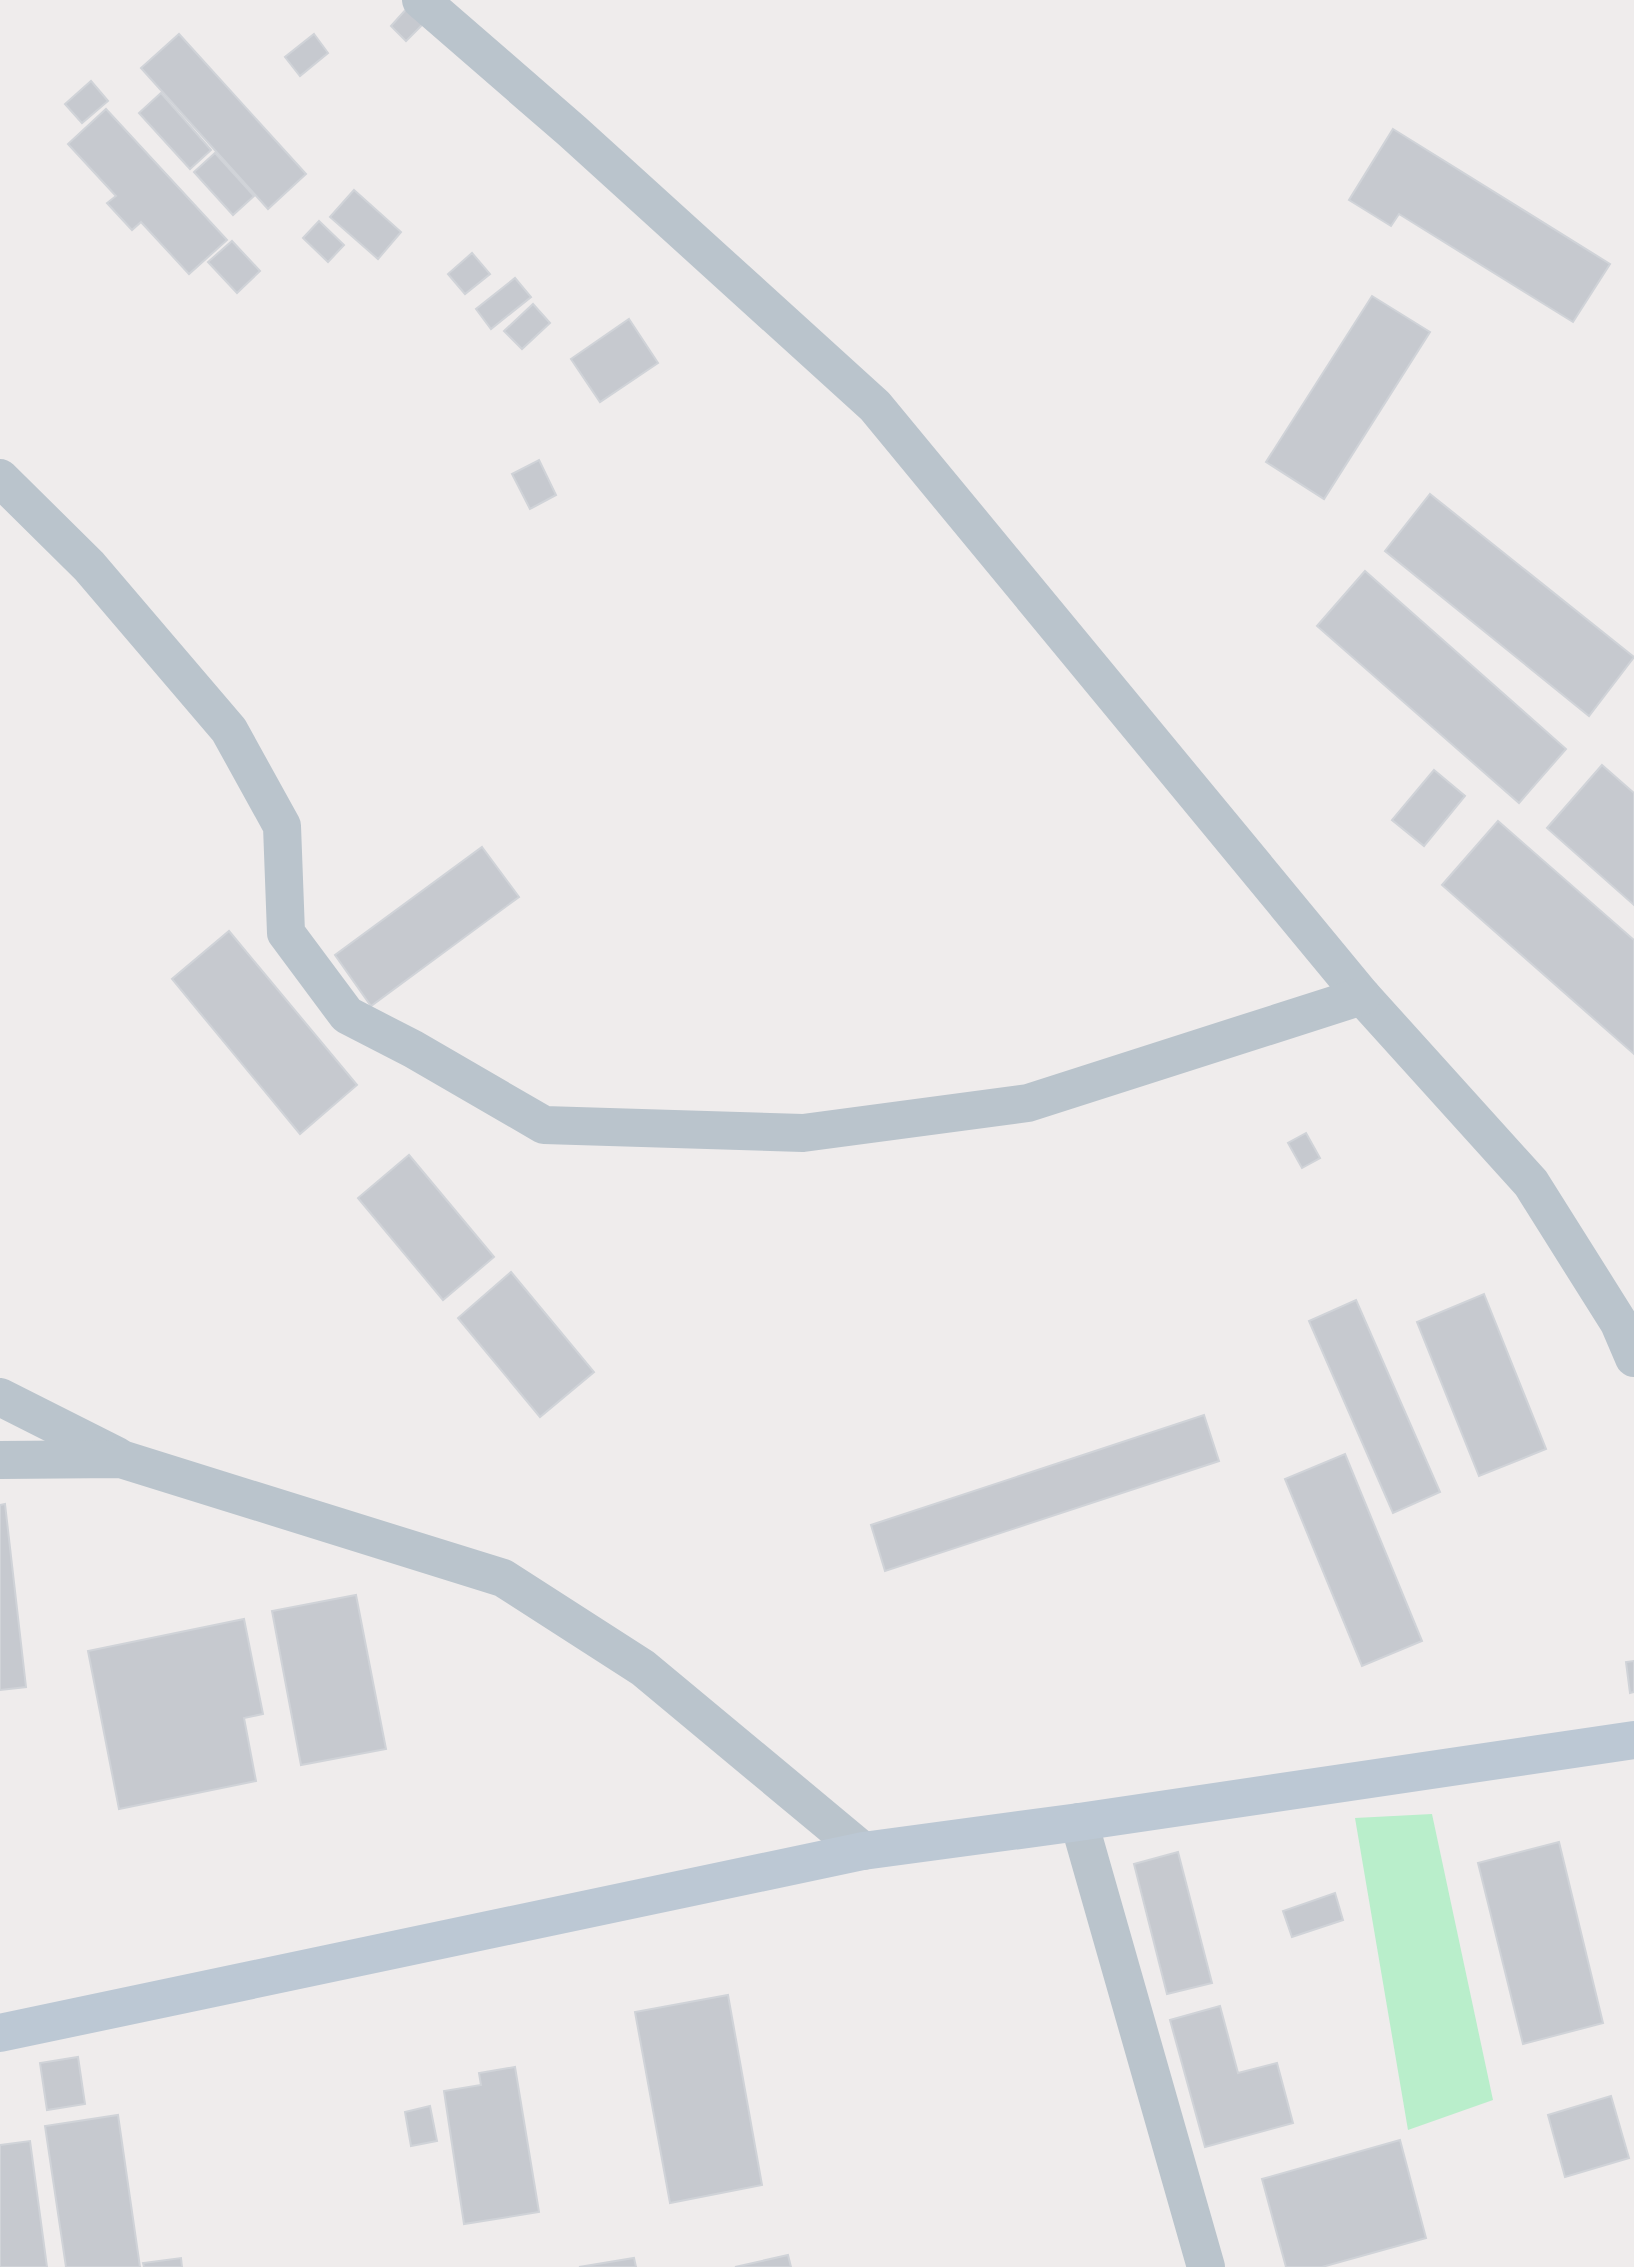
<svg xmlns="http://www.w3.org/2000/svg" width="1634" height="2267" viewBox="0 0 1634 2267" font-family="Karla,sans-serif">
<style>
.green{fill:#b9eecb}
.building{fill:#c6c9cf;stroke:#d0d3d8;stroke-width:2}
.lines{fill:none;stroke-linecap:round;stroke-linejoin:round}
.street{stroke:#bac4cc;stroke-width:38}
.secondary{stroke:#bcc8d4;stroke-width:38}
</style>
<rect width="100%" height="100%" fill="#efecec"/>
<polygon class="green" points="1432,1814 1493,2100 1408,2130 1355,1818"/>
<g class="building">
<polygon points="409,6 425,22 406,41 391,26"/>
<polygon points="179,34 306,174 268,209 141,68"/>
<polygon points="314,34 328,53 300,76 285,57"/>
<polygon points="91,81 108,101 82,123 65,104"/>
<polygon points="161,93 211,150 190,169 139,113"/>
<polygon points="106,109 227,240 189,274 141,222 132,230 107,203 116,196 68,144"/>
<polygon points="1393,129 1610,264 1573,322 1399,214 1391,226 1349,200"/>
<polygon points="215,153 254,196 233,215 194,172"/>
<polygon points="354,190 401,232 378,259 330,217"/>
<polygon points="319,221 344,245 328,262 303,238"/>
<polygon points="232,241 260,271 237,293 208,262"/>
<polygon points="472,253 490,274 465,294 448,274"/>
<polygon points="515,278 531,297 491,329 476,309"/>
<polygon points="1372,296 1430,332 1324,499 1266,462"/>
<polygon points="533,304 550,323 522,349 504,331"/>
<polygon points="629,319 658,363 600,402 571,359"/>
<polygon points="539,460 556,495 530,509 512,474"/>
<polygon points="1430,494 1634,657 1589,716 1385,551"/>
<polygon points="1365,571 1566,749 1519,803 1317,626"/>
<polygon points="1602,765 1634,793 1634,905 1547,828"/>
<polygon points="1434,770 1465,796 1424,846 1392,820"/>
<polygon points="1498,821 1634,940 1634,1054 1442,885"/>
<polygon points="482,847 519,897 371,1006 335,955"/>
<polygon points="229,931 357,1085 300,1134 172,979"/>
<polygon points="1306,1133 1320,1158 1302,1168 1288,1143"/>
<polygon points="409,1155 494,1257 443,1300 358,1198"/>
<polygon points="511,1272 594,1372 540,1417 458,1318"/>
<polygon points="1484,1294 1546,1449 1479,1476 1417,1322"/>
<polygon points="1356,1300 1440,1492 1393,1513 1309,1321"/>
<polygon points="1204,1415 1219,1461 885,1571 871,1525"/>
<polygon points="1345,1454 1422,1641 1362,1666 1285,1479"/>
<polygon points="5,1504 26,1687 0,1690 0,1505"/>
<polygon points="356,1595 386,1749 301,1765 272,1611"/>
<polygon points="244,1619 263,1714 244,1718 256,1781 119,1809 88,1651"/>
<polygon points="1634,1661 1634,1692 1630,1693 1626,1662"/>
<polygon points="1559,1842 1603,2023 1523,2044 1478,1863"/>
<polygon points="1178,1852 1212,1983 1167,1994 1134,1864"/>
<polygon points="1335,1893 1343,1920 1292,1937 1283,1911"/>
<polygon points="728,1995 762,2185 670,2203 635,2012"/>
<polygon points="1220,2006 1238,2073 1277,2063 1293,2123 1205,2147 1170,2020"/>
<polygon points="78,2057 85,2104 47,2110 40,2063"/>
<polygon points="515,2067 539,2212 464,2224 444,2091 481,2085 479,2073"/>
<polygon points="1611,2096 1629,2158 1565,2177 1548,2115"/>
<polygon points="430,2106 437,2141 411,2146 405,2112"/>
<polygon points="118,2115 140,2267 66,2267 45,2126"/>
<polygon points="1400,2140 1426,2238 1322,2267 1286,2267 1262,2179"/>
<polygon points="30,2141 47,2267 0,2267 0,2145"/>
<polygon points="788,2255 791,2267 735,2267"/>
<polygon points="181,2258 182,2267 144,2267 143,2263"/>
<polygon points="634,2258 636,2267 579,2267"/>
</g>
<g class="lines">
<g class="street">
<polyline points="421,0 572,131 875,406 1362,996 1531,1183 1619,1323 1634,1358"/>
<polyline points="0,478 89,566 229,730 282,826 286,933 347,1015 413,1049 544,1125 803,1133 1028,1103 1362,996"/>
<polyline points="0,1397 117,1456"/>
<polyline points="0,1460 121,1459 503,1578 643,1668 863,1851"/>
<polyline points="1079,1822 1206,2267"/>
</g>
<polyline class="secondary" points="0,2033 863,1851 1079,1822 1634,1740"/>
</g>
</svg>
